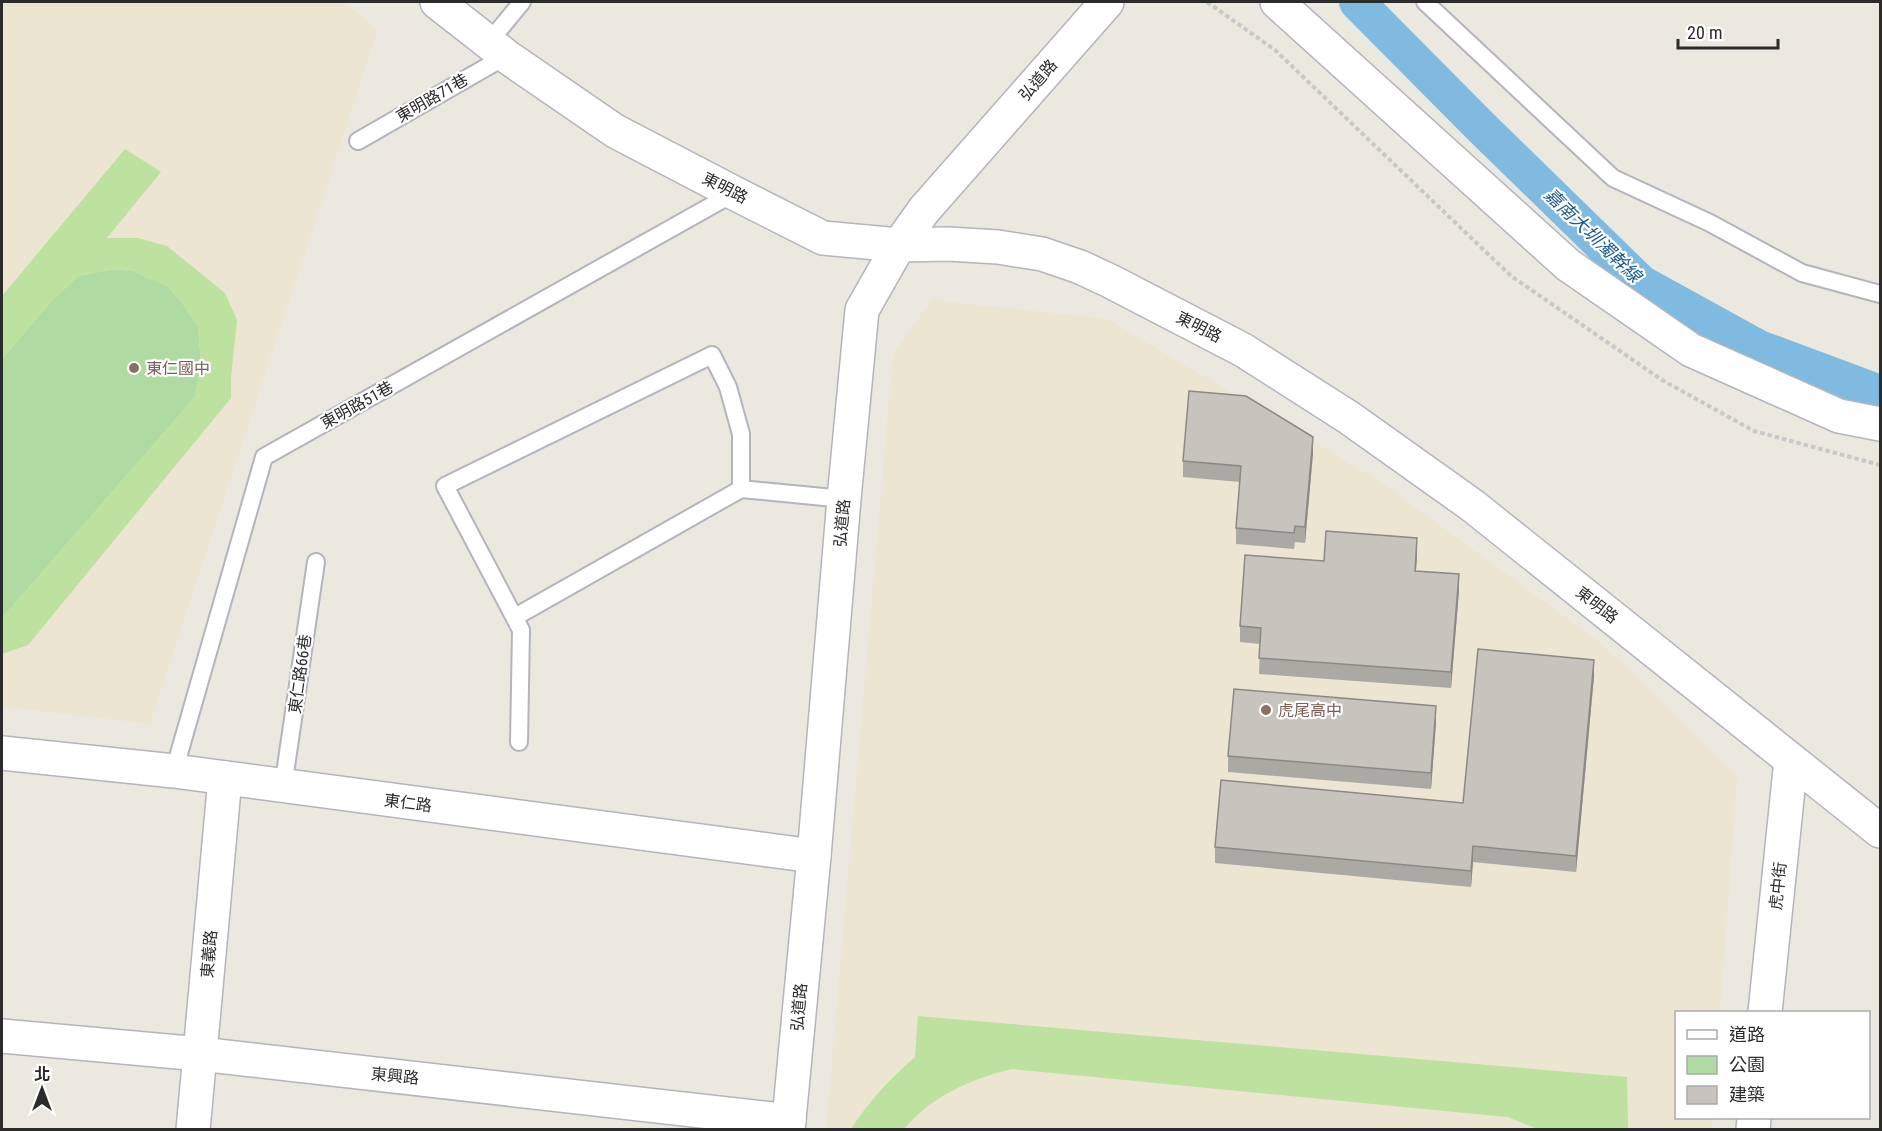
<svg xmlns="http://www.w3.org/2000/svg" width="1882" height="1131" viewBox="0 0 1882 1131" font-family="'Roboto Condensed','Noto Sans TC',sans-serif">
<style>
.education{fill:#ebe5d1}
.green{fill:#afdba2}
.pitch{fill:#bde19f}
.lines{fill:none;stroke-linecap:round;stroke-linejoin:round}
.canal{stroke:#7fbbe1;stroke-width:36}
.lane-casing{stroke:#b3b4bd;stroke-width:20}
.street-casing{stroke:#b3b4bd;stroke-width:36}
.secondary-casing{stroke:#b3b4bd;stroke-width:36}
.path{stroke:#c8c8c8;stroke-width:4;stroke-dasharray:4.5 3;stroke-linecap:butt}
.lane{stroke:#fff;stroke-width:16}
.street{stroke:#fff;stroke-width:33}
.secondary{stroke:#fff;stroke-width:33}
.wall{fill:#aba9a3}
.shaded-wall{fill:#8b8985}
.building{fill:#c7c4be;stroke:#8b8985;stroke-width:1.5}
.education-dot{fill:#8d6e63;stroke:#fff;stroke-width:2}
.labels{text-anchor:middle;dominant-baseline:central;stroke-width:4.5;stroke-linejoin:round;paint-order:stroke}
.street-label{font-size:16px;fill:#2b2b2b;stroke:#fff}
.education-label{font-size:16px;fill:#785e54;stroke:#fff;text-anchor:start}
.water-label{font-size:18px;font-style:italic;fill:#1d598d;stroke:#fff}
</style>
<rect width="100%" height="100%" fill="#ebe8df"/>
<g class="education">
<polygon points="2,2 344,2 378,30 150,724 2,706"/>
<polygon points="932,300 1107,319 1378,480 1602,644 1737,777 1720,1012 1676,1012 1676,1118 1712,1118 1711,1129 826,1130 893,354"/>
</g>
<polygon class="green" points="114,269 133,271 167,286 183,304 198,327 201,363 195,397 2,618 2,359 49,304 78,276"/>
<g class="pitch">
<polygon points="125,149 161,172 107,238 138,238 167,246 225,293 237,320 231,377 231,398 28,645 2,654 2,618 195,397 201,363 198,327 183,304 167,286 133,271 114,269 78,276 49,304 2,359 2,296"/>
<path d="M 918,1016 L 1627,1077 L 1628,1129 L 1538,1129 L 1507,1117 L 1012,1069 C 970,1079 932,1096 904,1129 L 851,1129 C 869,1101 890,1079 915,1057 Z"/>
</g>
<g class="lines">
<polyline class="canal" points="1357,2 1481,127 1641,283 1759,348 1880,393"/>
<defs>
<g id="lane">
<polyline points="1425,2 1613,178 1710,223 1802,273 1880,294"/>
<polyline points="489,42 522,2"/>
<polyline points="358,141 506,56"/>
<polyline points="515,617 741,489"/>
<polyline points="519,742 521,630 445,486 712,355 728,387 741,434 741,489 844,499"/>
<polyline points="174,771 264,457 734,193"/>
<polyline points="283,787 316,562"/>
</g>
<g id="street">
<polyline points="437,2 506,56 615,131 734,193 823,238 899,245 948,244 998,247 1042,254 1080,267 1110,281 1243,350 1348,417 1473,506 1880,831"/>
<polyline points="1277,2 1568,265 1691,350 1839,416 1880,424"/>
<polyline points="2,753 174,771 814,856"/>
<polyline points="1765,1012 1791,760"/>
<polyline points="2,1036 200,1054 789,1121"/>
<polyline points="193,1130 225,778"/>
<polyline points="1753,1130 1754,1118"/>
</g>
<polyline id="secondary" points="788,1130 814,856 844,499 862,310 899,245 924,210 1107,2"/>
</defs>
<use href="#lane" class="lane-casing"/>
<use href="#street" class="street-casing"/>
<use href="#secondary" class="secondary-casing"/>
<polyline class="path" points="1207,2 1275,50 1511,276 1662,380 1754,431 1880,465"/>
<use href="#lane" class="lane"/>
<use href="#street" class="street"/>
<use href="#secondary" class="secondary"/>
</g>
<g class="wall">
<polygon points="1313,453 1305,543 1295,542 1294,549 1236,544 1236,528 1240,482 1183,477 1183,461"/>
<polygon points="1417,554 1416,571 1459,590 1451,688 1259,674 1260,644 1240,642 1240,626 1324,561"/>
<polygon points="1594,676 1576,872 1473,862 1471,887 1215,863 1215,847 1463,803"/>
<polygon points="1436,722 1431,789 1228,772 1228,756"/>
</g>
<g class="shaded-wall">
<polygon points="1313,437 1313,453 1305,543 1305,527"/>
<polygon points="1417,538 1417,554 1415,587 1415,571"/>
<polygon points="1459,574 1459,590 1451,688 1451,672"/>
<polygon points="1594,660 1594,676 1576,872 1576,856"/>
<polygon points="1436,706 1436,722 1431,789 1431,773"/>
<polygon points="1473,846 1473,862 1471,887 1471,871"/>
</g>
<g class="building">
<polygon points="1189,391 1246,396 1313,437 1305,527 1295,526 1294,533 1236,528 1241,466 1183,461"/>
<polygon points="1326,531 1417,538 1415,571 1459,574 1451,672 1259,658 1261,628 1240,626 1245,555 1324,561"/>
<polygon points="1478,649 1594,660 1576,856 1473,846 1471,871 1215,847 1221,780 1463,803"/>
<polygon points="1234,689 1436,706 1431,773 1228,756"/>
</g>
<g class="education-dot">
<circle cx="134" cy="368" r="6"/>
<circle cx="1266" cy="710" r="6"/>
</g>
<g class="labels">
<g class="street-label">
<text transform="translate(1038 80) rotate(-49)">弘道路</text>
<text transform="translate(432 98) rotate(-30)">東明路71巷</text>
<text transform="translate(725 188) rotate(27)">東明路</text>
<text transform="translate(1199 327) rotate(27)">東明路</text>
<text transform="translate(357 405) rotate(-29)">東明路51巷</text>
<text transform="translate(842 523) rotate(-85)">弘道路</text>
<text transform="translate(1597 605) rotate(38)">東明路</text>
<text transform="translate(300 674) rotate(-82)">東仁路66巷</text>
<text transform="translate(408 803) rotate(7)">東仁路</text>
<text transform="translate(1778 886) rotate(-84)">虎中街</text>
<text transform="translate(209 954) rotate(-85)">東義路</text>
<text transform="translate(799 1007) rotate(-85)">弘道路</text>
<text transform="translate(395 1076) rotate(6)">東興路</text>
</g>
<g class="education-label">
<text x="146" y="368">東仁國中</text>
<text x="1278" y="710">虎尾高中</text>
</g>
<g class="water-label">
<text transform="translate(1593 235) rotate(44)">嘉南大圳濁幹線</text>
</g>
</g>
<rect width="1882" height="1131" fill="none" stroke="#2b2b2b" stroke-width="6"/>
<rect x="1675" y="1011" width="195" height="108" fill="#ffffff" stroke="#aaaaaa" stroke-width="1.5"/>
<rect x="1687" y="1030" width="30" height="9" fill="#ffffff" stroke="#aaaaaa" stroke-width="1.5"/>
<text x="1729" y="1041" font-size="18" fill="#2b2b2b">道路</text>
<rect x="1687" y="1056" width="30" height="18" fill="#afdba2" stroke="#aaaaaa" stroke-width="1.5"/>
<text x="1729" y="1071" font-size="18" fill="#2b2b2b">公園</text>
<rect x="1687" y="1086" width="30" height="18" fill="#c7c4be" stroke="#aaaaaa" stroke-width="1.5"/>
<text x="1729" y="1101" font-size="18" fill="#2b2b2b">建築</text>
<g transform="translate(42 1089)" stroke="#ffffff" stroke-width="4.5" paint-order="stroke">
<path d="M0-4.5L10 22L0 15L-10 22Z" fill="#2b2b2b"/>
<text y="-9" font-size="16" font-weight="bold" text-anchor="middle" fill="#2b2b2b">北</text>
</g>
<path d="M1678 39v9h100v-9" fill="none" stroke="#2b2b2b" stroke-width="3"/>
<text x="1687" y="39" font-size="18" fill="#2b2b2b" stroke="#ffffff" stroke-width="4.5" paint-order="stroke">20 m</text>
</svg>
